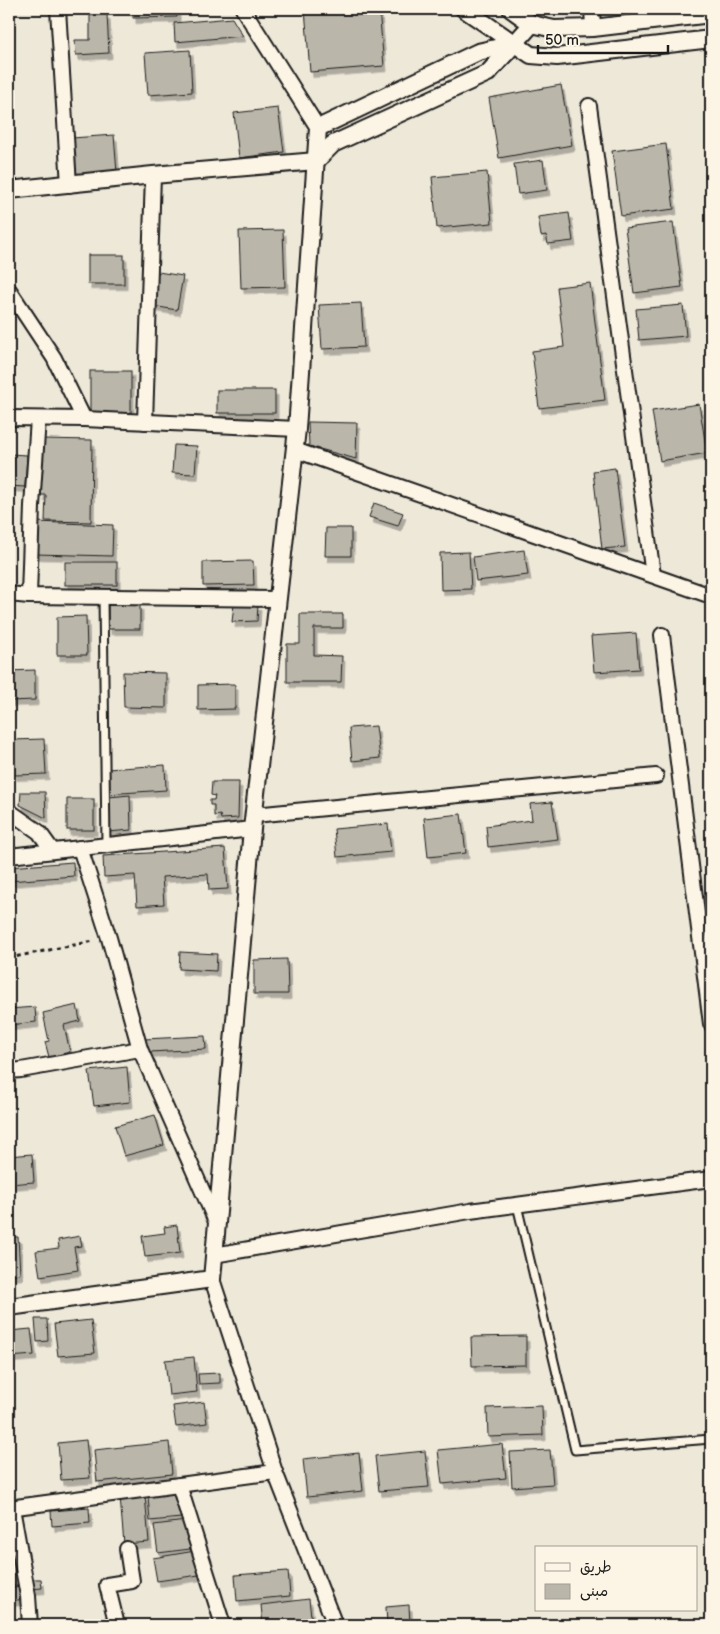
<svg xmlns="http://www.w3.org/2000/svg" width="720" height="1634" viewBox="0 0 720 1634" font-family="'Balsamiq Sans','Playpen Sans Arabic',sans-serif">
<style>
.building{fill:#bab6aa;stroke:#1c1c1c;filter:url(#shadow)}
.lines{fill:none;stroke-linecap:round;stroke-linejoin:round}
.service-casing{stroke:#1c1c1c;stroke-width:11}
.minor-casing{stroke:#1c1c1c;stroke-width:18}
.tertiary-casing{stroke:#1c1c1c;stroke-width:20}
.path{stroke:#1c1c1c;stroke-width:3;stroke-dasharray:4 4;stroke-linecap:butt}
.service{stroke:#fcf5e5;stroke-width:7}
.minor{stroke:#fcf5e5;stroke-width:14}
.tertiary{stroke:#fcf5e5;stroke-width:16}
</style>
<defs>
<filter id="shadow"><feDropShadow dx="3" dy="5.5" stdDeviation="0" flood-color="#0004"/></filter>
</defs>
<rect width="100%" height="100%" fill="#eee8d9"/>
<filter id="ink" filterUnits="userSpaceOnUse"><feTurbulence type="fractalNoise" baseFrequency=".02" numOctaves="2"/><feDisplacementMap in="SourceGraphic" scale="10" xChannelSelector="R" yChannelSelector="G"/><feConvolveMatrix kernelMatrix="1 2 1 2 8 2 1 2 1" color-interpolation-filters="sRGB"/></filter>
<g filter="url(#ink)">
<g class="building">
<polygon points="133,9 177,9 177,17 133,18"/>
<polygon points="305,9 379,9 384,66 310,72"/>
<polygon points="90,14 107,14 109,53 76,55 75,40 90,40"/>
<polygon points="232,18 243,36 175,42 174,23"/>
<polygon points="190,50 192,92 148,95 145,53"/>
<polygon points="561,85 572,145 499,158 489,98"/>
<polygon points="278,108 284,152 239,158 234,113"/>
<polygon points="114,135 117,173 75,176 72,138"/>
<polygon points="666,144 674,209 621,216 612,151"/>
<polygon points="543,160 547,190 518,194 514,164"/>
<polygon points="487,172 492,223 437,228 432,177"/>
<polygon points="569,213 573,241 548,244 546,235 541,236 538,217"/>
<polygon points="673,222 682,287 634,293 625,228"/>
<polygon points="283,230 285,287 241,288 239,231"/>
<rect x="88" y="255" width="36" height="29"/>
<polygon points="158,272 183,276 177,310 152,306"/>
<polygon points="590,283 605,400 539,408 532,351 564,347 557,287"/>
<polygon points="361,303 364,347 322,349 319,305"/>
<polygon points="683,305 686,336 639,340 636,309"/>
<rect x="90" y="371" width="41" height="43"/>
<rect x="217" y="390" width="58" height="23"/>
<polygon points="699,404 707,453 660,461 652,411"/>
<polygon points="308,422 357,423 356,459 309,446"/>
<polygon points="42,439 92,440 91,522 45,521 46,495 41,495"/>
<polygon points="174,445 197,446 195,474 172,473"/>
<polygon points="9,454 27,455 25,487 9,486"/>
<polygon points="615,468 625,547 602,549 593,471"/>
<polygon points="374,503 403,513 398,526 369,517"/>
<polygon points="36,522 113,525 112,556 35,554"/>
<polygon points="326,528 351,528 351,556 325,556"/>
<polygon points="524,550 528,575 476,581 473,557"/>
<polygon points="469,552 471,589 441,590 440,553"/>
<polygon points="253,561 254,585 203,586 203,562"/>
<rect x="65" y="562" width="52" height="23"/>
<polygon points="234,604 258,605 257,621 232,622"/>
<rect x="108" y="605" width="32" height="24"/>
<polygon points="300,614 343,614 343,628 314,628 314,655 342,656 341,682 287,682 287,644 300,644"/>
<polygon points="86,616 87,655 57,655 57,617"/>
<polygon points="636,633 639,669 594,672 591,636"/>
<polygon points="35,670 35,700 9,701 9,671"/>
<polygon points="123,672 166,673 166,708 124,707"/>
<polygon points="235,684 235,709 198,710 198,685"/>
<polygon points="376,726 380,758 352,761 349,728"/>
<polygon points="44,739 46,774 14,775 12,740"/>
<polygon points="165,765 166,790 107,794 107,769"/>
<polygon points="212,782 239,782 238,818 221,819 220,815 214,816 214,805 210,805 210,800 214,800 215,796 211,795"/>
<polygon points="21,792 45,792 46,818 20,805"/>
<polygon points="130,795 131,830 108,832 109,797"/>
<rect x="67" y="799" width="27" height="31"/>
<polygon points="552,802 558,839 488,847 486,826 532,820 530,804"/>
<polygon points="461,814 466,853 428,857 424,818"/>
<polygon points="388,824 391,852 337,857 334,829"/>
<polygon points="225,848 228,889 209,890 208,874 162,877 164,904 137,906 135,875 104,877 103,856"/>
<polygon points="73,862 74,876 9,881 9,867"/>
<polygon points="180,952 217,954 216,971 179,969"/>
<polygon points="287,959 288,994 254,994 254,960"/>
<polygon points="77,1005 80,1021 64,1025 70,1052 49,1057 45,1042 49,1041 43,1013"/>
<polygon points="35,1007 36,1022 9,1025 9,1009"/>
<polygon points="205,1036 206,1049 150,1052 144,1039"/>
<polygon points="127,1067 130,1102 94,1106 89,1071"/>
<polygon points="155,1115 164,1145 124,1156 115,1126"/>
<polygon points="32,1154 34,1182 9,1184 9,1156"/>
<polygon points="177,1225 180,1253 145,1257 142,1236 165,1233 164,1227"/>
<polygon points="80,1236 82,1246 74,1247 78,1270 40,1276 36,1251 59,1248 58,1240"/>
<polygon points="9,1237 18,1237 20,1274 9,1275"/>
<polygon points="35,1319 47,1319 48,1341 37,1342"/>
<polygon points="91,1320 95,1353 58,1356 54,1324"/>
<polygon points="31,1329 34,1355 9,1357 9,1331"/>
<polygon points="526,1336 526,1365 472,1366 471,1337"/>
<polygon points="194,1357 197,1392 169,1395 165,1360"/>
<polygon points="220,1373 220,1383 199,1384 198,1374"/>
<polygon points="204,1402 207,1423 176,1427 173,1406"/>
<polygon points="542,1406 543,1435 488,1437 487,1408"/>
<polygon points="86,1440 90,1478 61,1480 58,1443"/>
<polygon points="169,1442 172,1474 97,1482 94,1450"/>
<polygon points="502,1444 506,1478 442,1484 438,1450"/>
<polygon points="550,1450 553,1484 512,1487 510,1452"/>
<polygon points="425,1451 429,1487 379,1491 375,1456"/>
<polygon points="359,1453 363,1491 307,1497 303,1459"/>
<polygon points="179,1493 181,1518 150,1521 148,1496"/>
<polygon points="145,1495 149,1542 124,1544 120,1497"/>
<polygon points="89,1508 90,1523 52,1526 51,1511"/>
<polygon points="186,1521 190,1549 158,1553 154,1525"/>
<polygon points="195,1551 199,1575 157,1581 153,1558"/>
<polygon points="20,1557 25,1584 12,1586 9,1558"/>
<polygon points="288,1571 290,1596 237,1601 235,1575"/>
<polygon points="28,1579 41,1579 42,1588 29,1589"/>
<polygon points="24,1587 25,1599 9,1601 9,1588"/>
<polygon points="309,1599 312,1625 263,1625 261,1605"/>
<polygon points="409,1605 410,1625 387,1625 386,1607"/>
</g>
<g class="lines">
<defs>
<g id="service">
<polyline points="103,597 106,845"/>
<polyline points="517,1205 575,1450 711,1439"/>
</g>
<g id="minor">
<polyline points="58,9 69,185"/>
<polyline points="243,9 318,128"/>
<polyline points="592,9 593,28"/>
<polyline points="589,106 653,575"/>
<polyline points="9,290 54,358 84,419"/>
<polyline points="9,418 84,419 297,429"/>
<polyline points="145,422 153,175"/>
<polyline points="295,450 711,596"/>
<polyline points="9,594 29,596 278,599"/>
<polyline points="29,596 32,506 38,419"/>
<polyline points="662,635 711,1024"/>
<polyline points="9,811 39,832 52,850"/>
<polyline points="254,815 656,776"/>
<polyline points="80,848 109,938 140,1049 217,1224"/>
<polyline points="9,856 252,829"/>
<polyline points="9,1071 21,1070 140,1049"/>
<polyline points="214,1255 470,1211 711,1179"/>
<polyline points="212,1279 275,1472 335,1625"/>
<polyline points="179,1485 223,1625"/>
<polyline points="9,1508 275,1472"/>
<polyline points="12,1508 28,1596 30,1625"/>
<polyline points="117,1625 107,1585 132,1581 127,1549"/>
</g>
<g id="tertiary">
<polyline points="464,9 531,55 557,57 711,39"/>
<polyline points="511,9 532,24 554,29 593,28 711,14"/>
<polyline points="9,190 153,175 316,161 333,144 488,73 532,24"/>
<polyline points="9,1307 212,1279 252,829 297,429 318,128 478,52 513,44"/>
</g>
</defs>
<use href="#service" class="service-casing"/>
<use href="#minor" class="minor-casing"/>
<use href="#tertiary" class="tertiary-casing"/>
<polyline class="path" points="9,958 94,941"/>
<use href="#service" class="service"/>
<use href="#minor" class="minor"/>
<use href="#tertiary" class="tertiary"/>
</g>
</g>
<rect width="720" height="1634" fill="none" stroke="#fcf5e5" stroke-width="30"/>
<rect x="15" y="15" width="690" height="1604" fill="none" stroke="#1c1c1c" stroke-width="2" filter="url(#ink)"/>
<rect x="535" y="1546" width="162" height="65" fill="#fcf5e5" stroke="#a29e95"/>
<rect x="545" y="1563" width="25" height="8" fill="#fcf5e5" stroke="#a29e95"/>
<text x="580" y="1572" font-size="15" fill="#1c1c1c">طريق</text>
<rect x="545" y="1584" width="25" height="15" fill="#bab6aa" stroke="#a29e95"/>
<text x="580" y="1596" font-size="15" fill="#1c1c1c">مبنى</text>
<path d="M538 45v8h130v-8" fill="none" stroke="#1c1c1c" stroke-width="2.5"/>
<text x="545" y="45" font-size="15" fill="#1c1c1c" stroke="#fcf5e5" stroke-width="4" paint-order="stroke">50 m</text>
</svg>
